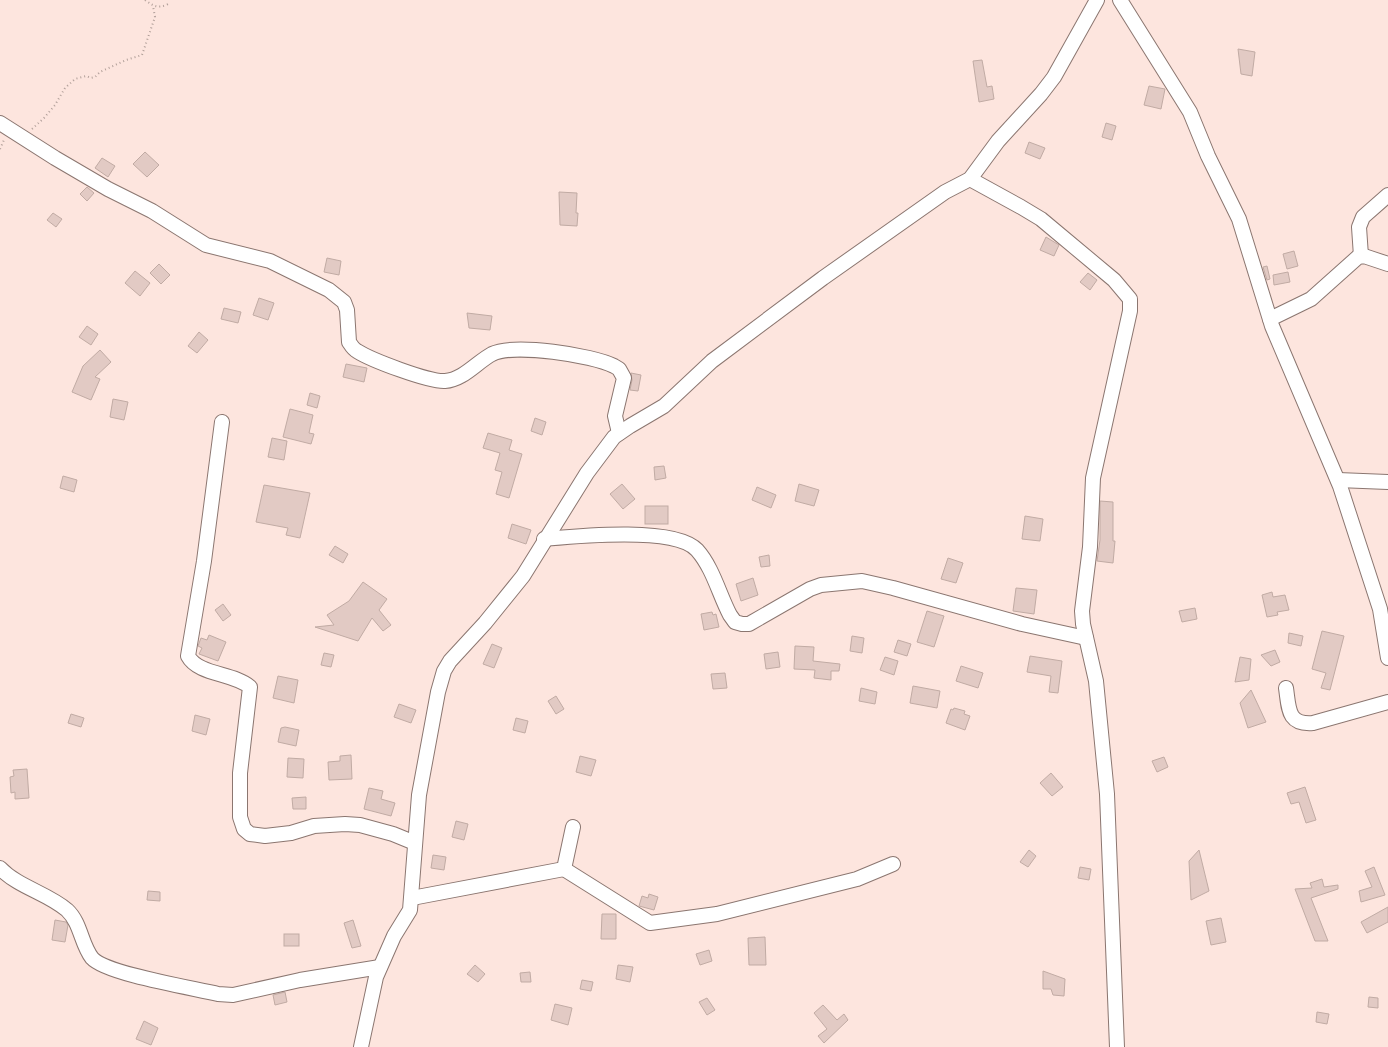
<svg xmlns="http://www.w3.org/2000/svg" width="1388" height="1047" viewBox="0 0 1388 1047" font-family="Commissioner,sans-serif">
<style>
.building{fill:#e2cac4;stroke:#c1aba4}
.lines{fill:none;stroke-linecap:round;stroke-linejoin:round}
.street-casing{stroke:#8b7670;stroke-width:16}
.path{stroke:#b2a09a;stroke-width:2;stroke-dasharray:1 3;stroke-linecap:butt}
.street{stroke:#fff;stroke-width:14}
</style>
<rect width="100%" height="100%" fill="#fde5de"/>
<g class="building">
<polygon points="1238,49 1255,52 1252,76 1241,74"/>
<polygon points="982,60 987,87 992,86 994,99 979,102 973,61"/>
<polygon points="1149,86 1165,89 1161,109 1144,105"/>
<polygon points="1106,123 1116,126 1112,140 1102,137"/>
<polygon points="1029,142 1045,148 1040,159 1025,153"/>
<polygon points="145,152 159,165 147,177 133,164"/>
<polygon points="102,158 115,166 108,177 95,168"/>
<polygon points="87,187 94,193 87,201 80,194"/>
<polygon points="559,192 577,193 576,213 578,213 577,226 560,225"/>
<polygon points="53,213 62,219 56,227 47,220"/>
<polygon points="1046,237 1059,245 1054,256 1040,250"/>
<polygon points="1294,251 1298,266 1287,269 1283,254"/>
<polygon points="327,258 341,261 339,275 324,272"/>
<polygon points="159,264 170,275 161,284 150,273"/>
<polygon points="1267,266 1270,279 1267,280 1263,267"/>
<polygon points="135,271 150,283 140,296 125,283"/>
<polygon points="1288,272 1290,282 1274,285 1273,275"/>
<polygon points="1088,273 1097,280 1090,290 1080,282"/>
<polygon points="259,298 274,303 268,320 253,315"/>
<polygon points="224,308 241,312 238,323 221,319"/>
<polygon points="467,313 492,316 490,330 469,328"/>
<polygon points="87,326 98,334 91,345 79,337"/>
<polygon points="199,332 208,340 197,353 188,346"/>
<polygon points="100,350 111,362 95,377 100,379 91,400 72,392 83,366"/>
<polygon points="346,364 367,368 364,382 343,377"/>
<polygon points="631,373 641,375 638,391 630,390 632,380"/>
<polygon points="310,393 320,396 317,408 307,405"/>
<polygon points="113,399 128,402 124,420 110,417"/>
<polygon points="290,409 313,415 309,433 314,434 311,444 283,437"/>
<polygon points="535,418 546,422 542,435 531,431"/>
<polygon points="488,433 512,440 509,450 522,454 509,498 496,494 502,472 495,470 500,453 483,448"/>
<polygon points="272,438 287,441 284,460 268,457"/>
<polygon points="664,466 666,478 655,480 654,467"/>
<polygon points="63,476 77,480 74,492 60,488"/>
<polygon points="622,484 635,499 623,509 610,494"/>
<polygon points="799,484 819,490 814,506 795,501"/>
<polygon points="264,485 310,493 300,538 286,535 288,528 256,522"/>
<polygon points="757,487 776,495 771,508 752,500"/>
<polygon points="1100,501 1113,502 1113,541 1115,541 1113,563 1097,561 1100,540"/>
<rect x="645" y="506" width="23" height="18"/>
<polygon points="1025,516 1043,519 1040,541 1022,539"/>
<polygon points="512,524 531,530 526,544 508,538"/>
<polygon points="335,546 348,554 343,563 329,555"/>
<polygon points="769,555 770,566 761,567 759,557"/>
<polygon points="948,558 963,563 956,583 941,579"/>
<polygon points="753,578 758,595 741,601 736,584"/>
<polygon points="363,582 387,599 379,610 391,625 383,631 372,618 358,641 315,627 334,625 327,615 349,601"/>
<polygon points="1016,588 1037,590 1034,614 1013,611"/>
<polygon points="1272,592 1273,597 1285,595 1289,610 1277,612 1278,615 1267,617 1262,595"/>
<polygon points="223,604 231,615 223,621 215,610"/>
<polygon points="1195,608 1197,619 1182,622 1179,611"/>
<polygon points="927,611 944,616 934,647 917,642"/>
<polygon points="712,612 713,615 716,614 719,627 704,630 701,614"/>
<polygon points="1322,631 1344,636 1330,690 1321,688 1326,673 1312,669"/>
<polygon points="1289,633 1303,636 1301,646 1288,643"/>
<polygon points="209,635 226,642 218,661 199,654 202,648 198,646 201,638 207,640"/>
<polygon points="852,636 864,638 862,653 850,651"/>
<polygon points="898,640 911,644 907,656 894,652"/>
<polygon points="492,644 502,648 494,668 483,664"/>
<polygon points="795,646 814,647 813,661 840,664 839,671 831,671 831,680 814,678 815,670 794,669"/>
<polygon points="1275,650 1280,662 1271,666 1261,655"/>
<polygon points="778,652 780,667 766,669 764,654"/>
<polygon points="324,653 334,655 331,667 321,665"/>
<polygon points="1030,656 1062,661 1058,693 1049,692 1051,676 1027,672"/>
<polygon points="885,657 898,661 894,675 880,670"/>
<polygon points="1240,657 1251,659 1249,680 1235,682"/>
<polygon points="961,666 983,673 978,688 956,681"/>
<polygon points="725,673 727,688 713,689 711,674"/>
<polygon points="278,676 298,680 294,703 273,698"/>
<polygon points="913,686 940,691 937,708 910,703"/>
<polygon points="861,688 877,692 875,704 859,701"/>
<polygon points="1251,690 1266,722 1248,728 1240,703"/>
<polygon points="556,696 564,709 556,714 548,701"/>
<polygon points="399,704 416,710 411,723 394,717"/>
<polygon points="954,708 965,711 964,714 970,716 965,730 946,723 951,709 953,710"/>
<polygon points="71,714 84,718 81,727 68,723"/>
<polygon points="195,715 210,719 206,735 192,731"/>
<polygon points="516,718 528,721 525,733 513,730"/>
<polygon points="285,727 299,730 296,746 278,742 281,728"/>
<polygon points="351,755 352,779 329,780 328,762 340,761 340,756"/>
<polygon points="580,756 596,760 591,776 576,772"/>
<polygon points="1164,757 1168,767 1157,772 1152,761"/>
<polygon points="288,758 304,759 303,778 287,777"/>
<polygon points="27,769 29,798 15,799 15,792 11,793 10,777 14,776 13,770"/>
<polygon points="1051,773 1063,787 1052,796 1040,783"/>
<polygon points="1305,787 1316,820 1306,823 1299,802 1291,804 1287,793"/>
<polygon points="369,788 383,791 381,799 395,803 391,816 364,809"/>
<polygon points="306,797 306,809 293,809 292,798"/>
<polygon points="456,821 468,824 464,840 452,837"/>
<polygon points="1029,850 1036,856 1028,867 1020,862"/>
<polygon points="1199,850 1209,891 1191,900 1189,861"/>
<polygon points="433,855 446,857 444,870 431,868"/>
<polygon points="1080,867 1091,869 1089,880 1078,878"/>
<polygon points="1374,867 1385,895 1361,902 1359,891 1372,887 1365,871"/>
<polygon points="1322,879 1324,887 1338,885 1338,889 1311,898 1328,941 1315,941 1295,889 1312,888 1310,883"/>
<polygon points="148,891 160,892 160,901 147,900"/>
<polygon points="649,894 658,897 654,910 639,906 642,896 648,898"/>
<polygon points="1388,907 1388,922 1367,933 1361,922"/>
<polygon points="602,914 616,914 616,939 601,939"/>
<polygon points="1221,918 1226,942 1211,945 1206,921"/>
<polygon points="55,920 66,922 68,925 65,942 52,940"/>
<polygon points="353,920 361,946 352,948 344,923"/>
<rect x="284" y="934" width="15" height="12"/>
<polygon points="765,937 766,965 749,965 748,938"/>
<polygon points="709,950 712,961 700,965 696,954"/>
<polygon points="475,965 485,974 478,982 467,974"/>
<polygon points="618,965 633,967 630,982 616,979"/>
<polygon points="1043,971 1065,979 1064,996 1053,995 1051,989 1043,989"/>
<polygon points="530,972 531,982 521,982 520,973"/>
<polygon points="582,980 593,982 591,991 580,989"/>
<polygon points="285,992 287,1002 275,1005 273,995"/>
<polygon points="1369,997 1378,998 1378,1008 1368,1007"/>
<polygon points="707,998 715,1010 707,1015 699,1002"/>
<polygon points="555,1004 572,1008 568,1025 551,1020"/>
<polygon points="823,1005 837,1020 844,1014 848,1020 824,1043 818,1036 827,1029 814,1013"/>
<polygon points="1317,1012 1329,1014 1327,1024 1316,1022"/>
<polygon points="144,1021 158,1028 151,1045 136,1039"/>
</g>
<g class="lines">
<defs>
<g id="street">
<polyline points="1120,0 1190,112 1208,156 1239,219 1272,326 1340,486 1380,609 1388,658"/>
<path d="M 0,123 L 55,158 L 108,189 L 152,211 L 206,245 L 270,261 L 329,290 L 344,302 L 347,310 L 349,342 C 351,345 353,349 357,351 C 371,360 429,382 445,381 C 463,380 477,362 492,354 C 514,343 592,355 614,366 L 619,369 L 624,378 L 615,416 L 619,433"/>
<polyline points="970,179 1021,207 1041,219 1114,280 1130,299 1130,311 1093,478 1090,547 1082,611 1083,624 1096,681 1107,794 1117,1047"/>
<polyline points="1361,256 1359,227 1363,217 1388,195"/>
<polyline points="1270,319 1311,299 1358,257 1364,256 1388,264"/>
<path d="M 222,422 L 204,561 L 188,656 C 198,675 234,673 250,687 L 240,773 L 240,817 L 244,829 L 250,834 L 265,836 L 291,833 L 314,826 L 345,824 L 360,825 L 393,834 L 415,843"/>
<polyline points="1338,480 1388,482"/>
<path d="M 544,539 C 577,536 675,526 697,550 C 713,568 719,594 730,615 L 735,622 L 742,624 L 749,624 L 810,589 L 821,585 L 862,581 L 893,588 L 1022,624 L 1086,638"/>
<path d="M 1286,688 C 1289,708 1287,725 1313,723 L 1388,702"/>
<path d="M 0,868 C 18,887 47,893 67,910 C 81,923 81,944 92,958 C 106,974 193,988 218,994 L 233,995 L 300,980 L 380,967"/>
<polyline points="564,869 650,923 717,914 857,879 893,864"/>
<polyline points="412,898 564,869 573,827"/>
<polyline points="361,1047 376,977 394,936 410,910 419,795 438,692 444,671 450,661 485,623 523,576 587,473 614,437 630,426 664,406 712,361 823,278 945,192 970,179 998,141 1041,94 1054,77 1097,0"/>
</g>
</defs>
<use href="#street" class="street-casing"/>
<g class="path">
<path d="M 145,0 C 153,6 158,9 168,4"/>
<polyline points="32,129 44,118 55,105 65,88 75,79 86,76 91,78 95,77 100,72 126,60 142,55 155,17 153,6"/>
<polyline points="0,149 4,140"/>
</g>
<use href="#street" class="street"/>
</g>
</svg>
